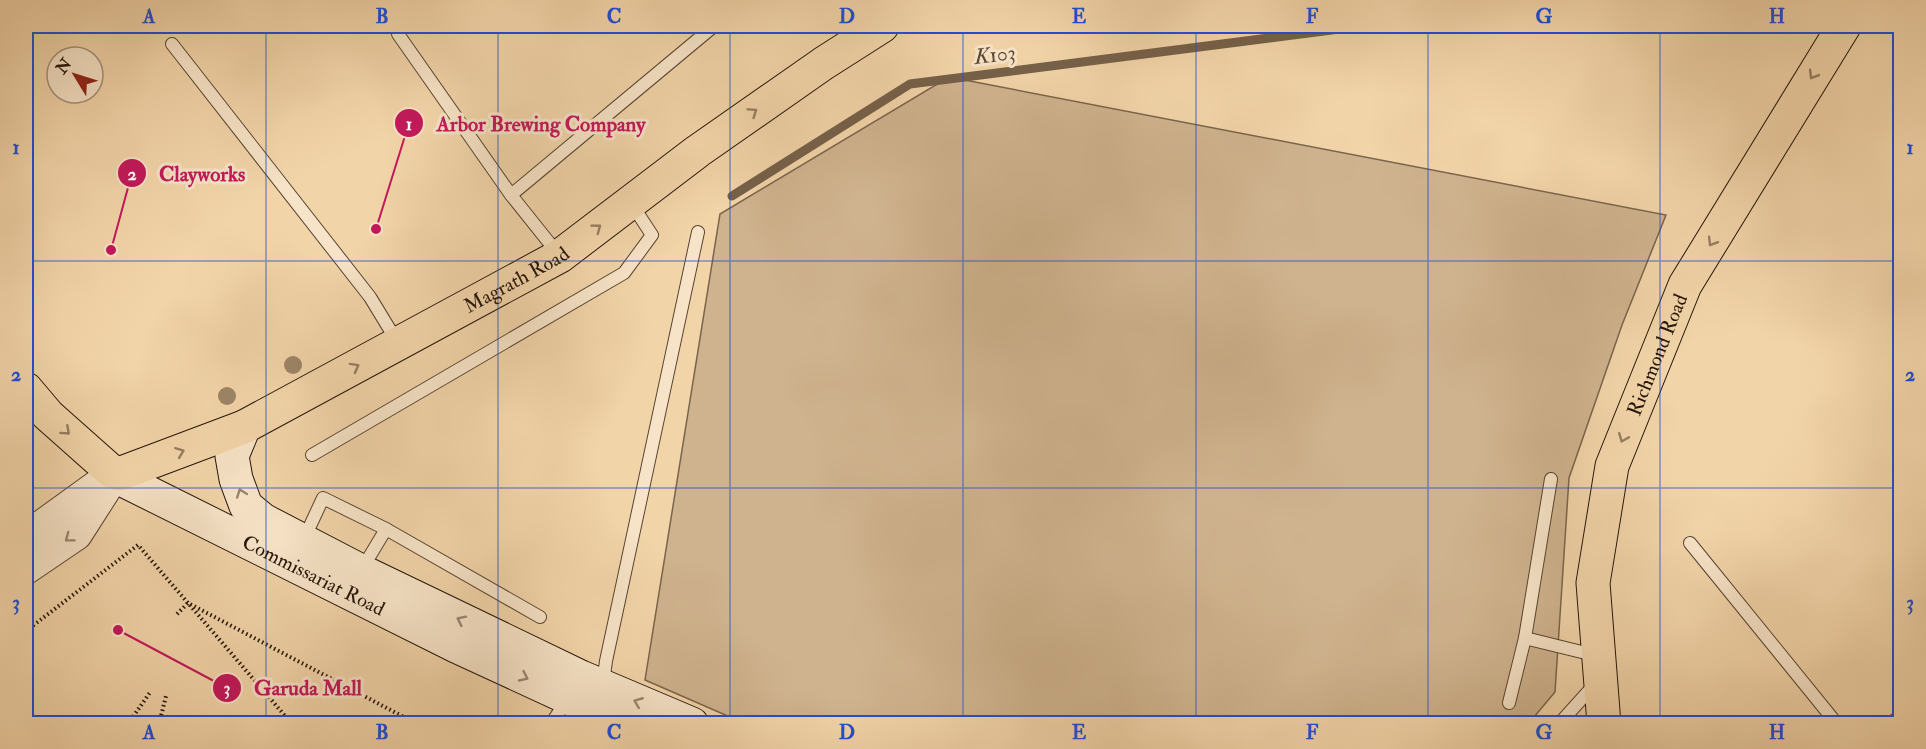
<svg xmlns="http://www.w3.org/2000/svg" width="1926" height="749" viewBox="0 0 1926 749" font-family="'IM FELL Double Pica',serif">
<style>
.grass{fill:#cfb38e;stroke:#7a644c;stroke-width:1.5}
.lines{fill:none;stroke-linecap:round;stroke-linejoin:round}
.stream{stroke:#766049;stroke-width:9}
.service-casing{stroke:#584431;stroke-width:14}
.tertiary-casing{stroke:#584431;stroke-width:34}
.secondary-casing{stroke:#241409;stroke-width:35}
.primary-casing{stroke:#241409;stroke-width:35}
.path{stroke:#241409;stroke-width:4;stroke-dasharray:1.5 3;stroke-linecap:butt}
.service{stroke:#f7e3c7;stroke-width:12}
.tertiary{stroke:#f7e3c7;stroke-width:32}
.secondary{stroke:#f7e3c7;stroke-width:33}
.primary{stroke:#f2d4a9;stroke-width:33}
.tree{fill:#9d8567}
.oneway{stroke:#957e61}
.oneway2{stroke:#988672}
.grid{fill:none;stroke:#1d4ed8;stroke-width:1.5;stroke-opacity:0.55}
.labels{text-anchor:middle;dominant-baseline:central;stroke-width:6;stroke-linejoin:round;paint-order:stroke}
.street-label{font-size:20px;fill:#241409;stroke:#f7e3c7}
.water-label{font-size:21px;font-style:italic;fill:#5a4733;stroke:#f7e3c7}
.leader{fill:none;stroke:#c2185b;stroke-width:2}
.callout-dot{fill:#c2185b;stroke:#f7e3c7;stroke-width:2}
.mark-label{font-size:18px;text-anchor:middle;font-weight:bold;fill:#fff}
.callout-label{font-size:21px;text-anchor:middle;font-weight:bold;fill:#c2185b;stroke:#f7e3c7;stroke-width:6;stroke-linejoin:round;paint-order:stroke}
.neatline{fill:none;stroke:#1d4ed8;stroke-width:2}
.grid-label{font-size:20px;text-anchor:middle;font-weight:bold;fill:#1d4ed8}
</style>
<rect width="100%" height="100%" fill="#f2d4a9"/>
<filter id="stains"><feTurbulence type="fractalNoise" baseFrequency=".00333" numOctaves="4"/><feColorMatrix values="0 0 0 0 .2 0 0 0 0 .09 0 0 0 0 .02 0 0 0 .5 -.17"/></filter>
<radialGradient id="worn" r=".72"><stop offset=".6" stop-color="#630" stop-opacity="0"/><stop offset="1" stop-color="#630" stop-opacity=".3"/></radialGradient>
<polygon class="grass" points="949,77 1666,215 1622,325 1569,478 1555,692 1529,723 746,724 645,680 720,214"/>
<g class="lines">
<polyline class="stream" points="732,196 910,84 1363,26"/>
<defs>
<g id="service">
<polyline points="398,34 511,195"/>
<polyline points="172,44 370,297 398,343"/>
<polyline points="559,255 511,195 714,26"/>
<polyline points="312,455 624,273 652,235 631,203"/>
<polyline points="304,539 323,498 386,529 540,617"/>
<polyline points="1690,543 1837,724"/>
<polyline points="362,569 386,529"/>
<polyline points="1525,638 1598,656"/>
<polyline points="603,683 606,661 698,232"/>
<polyline points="1509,703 1525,638 1551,479"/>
<polyline points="551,724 567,700"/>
<polyline points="1559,724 1596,683"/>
<polyline points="1890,724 1900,716"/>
</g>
<g id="tertiary">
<polyline points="26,538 102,483"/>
<polyline points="26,568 76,534 115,473"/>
</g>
<g id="secondary">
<polyline points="244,427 232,456 236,479 246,506 263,520 361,571 581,677 692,724"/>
<path id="s1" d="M 115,473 L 119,478 L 456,646 L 625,724"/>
</g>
<g id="primary">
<path id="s2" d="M 26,389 L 48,415 L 111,471 L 119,474 L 244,427 L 560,256 L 698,151 L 824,63 L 882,26"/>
<path id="s3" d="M 1604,724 L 1593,583 L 1612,466 L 1685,285 L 1844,26"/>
</g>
</defs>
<use href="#service" class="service-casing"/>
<use href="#tertiary" class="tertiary-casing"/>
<use href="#secondary" class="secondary-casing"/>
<use href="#primary" class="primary-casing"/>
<g class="path">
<polyline points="177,614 188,603 292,724"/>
<polyline points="26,631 138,545 188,603 417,724"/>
<polyline points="128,724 151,691"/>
<polyline points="159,724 166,696"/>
</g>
<use href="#service" class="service"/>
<use href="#tertiary" class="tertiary"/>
<use href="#secondary" class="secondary"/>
<use href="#primary" class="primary"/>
</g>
<g class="tree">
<circle cx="293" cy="365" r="9"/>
<circle cx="227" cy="396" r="9"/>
</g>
<defs><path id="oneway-chevron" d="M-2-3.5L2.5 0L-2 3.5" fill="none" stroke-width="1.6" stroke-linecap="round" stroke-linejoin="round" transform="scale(1.5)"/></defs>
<g class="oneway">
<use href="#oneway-chevron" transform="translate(1813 75) rotate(121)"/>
<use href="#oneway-chevron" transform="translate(753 112) rotate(-35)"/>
<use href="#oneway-chevron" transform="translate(597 228) rotate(-37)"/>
<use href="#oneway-chevron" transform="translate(1712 242) rotate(121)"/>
<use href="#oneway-chevron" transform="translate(355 367) rotate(-29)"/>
<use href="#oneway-chevron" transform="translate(66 431) rotate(42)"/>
<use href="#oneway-chevron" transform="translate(1623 438) rotate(112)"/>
<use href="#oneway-chevron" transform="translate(180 452) rotate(-21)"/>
</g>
<g class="oneway2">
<use href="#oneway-chevron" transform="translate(241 493) rotate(-110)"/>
<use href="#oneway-chevron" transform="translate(69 538) rotate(143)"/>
<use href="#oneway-chevron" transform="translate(461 620) rotate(-154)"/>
<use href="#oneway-chevron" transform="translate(524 677) rotate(25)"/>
<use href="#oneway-chevron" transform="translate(638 702) rotate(-158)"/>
</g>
<path class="grid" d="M 266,26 L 266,724M 498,26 L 498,724M 730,26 L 730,724M 963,26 L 963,724M 1196,26 L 1196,724M 1428,26 L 1428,724M 1660,26 L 1660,724M 26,261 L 1900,261M 26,488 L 1900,488"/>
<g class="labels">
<g class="street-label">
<text stroke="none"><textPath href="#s2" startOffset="570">Magrath Road</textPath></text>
<text stroke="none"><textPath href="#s3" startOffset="380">Richmond Road</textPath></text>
<text stroke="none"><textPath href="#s1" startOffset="224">Commissariat Road</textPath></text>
</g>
<g class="water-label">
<text transform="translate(995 55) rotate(-7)">K103</text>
</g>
</g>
<path class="leader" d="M376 229L409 123M111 250L132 173M118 630L227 688"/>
<g class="callout-dot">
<circle cx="376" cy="229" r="6"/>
<circle cx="111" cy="250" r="6"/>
<circle cx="118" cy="630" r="6"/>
<circle cx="409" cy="123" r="15"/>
<circle cx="132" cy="173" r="15"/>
<circle cx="227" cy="688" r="15"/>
</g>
<g class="mark-label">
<text x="409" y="130">1</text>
<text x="132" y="180">2</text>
<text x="227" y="694">3</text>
</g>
<g class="callout-label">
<text x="541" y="131">Arbor Brewing Company</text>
<text x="202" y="181">Clayworks</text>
<text x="308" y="695">Garuda Mall</text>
</g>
<rect width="1926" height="749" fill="none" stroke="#f2d4a9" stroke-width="66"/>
<g transform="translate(75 75) rotate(308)"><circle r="28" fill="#f7e3c7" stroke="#a3907b" stroke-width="1.5"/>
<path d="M0-4.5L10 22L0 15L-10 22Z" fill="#8f2418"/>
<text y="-9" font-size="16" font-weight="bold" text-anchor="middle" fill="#241409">N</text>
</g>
<rect x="33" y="33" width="1860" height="683" class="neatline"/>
<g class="grid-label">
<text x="149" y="23">A</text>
<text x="382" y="23">B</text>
<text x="614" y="23">C</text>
<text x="847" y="23">D</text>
<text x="1079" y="23">E</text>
<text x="1312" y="23">F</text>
<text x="1544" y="23">G</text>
<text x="1777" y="23">H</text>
<text x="16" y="154">1</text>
<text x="1910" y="154">1</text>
<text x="16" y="381">2</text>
<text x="1910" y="381">2</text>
<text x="16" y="609">3</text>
<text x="1910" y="609">3</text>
<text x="149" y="739">A</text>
<text x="382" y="739">B</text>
<text x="614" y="739">C</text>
<text x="847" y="739">D</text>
<text x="1079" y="739">E</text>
<text x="1312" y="739">F</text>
<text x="1544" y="739">G</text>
<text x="1777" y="739">H</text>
</g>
<rect width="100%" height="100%" filter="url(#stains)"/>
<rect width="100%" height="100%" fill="url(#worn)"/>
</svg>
